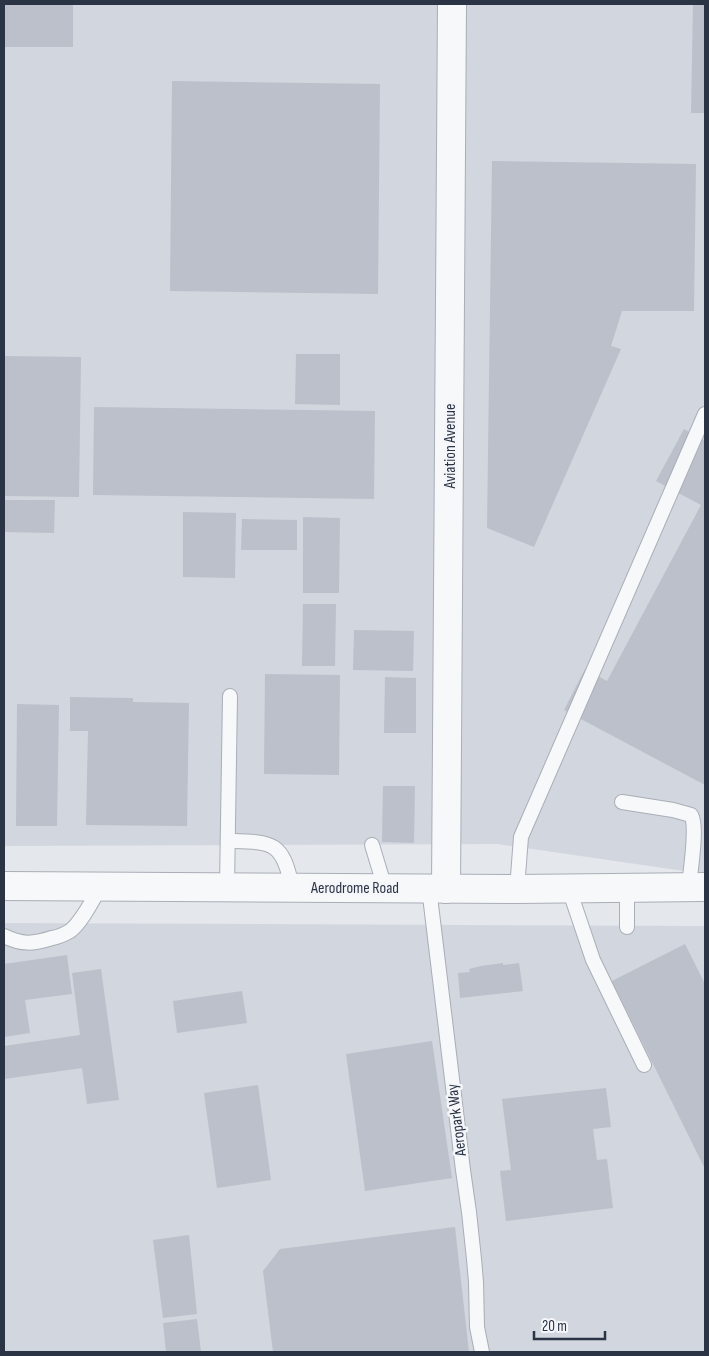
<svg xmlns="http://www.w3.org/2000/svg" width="709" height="1356" viewBox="0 0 709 1356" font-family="'Sofia Sans Condensed',sans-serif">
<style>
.built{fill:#d2d6de}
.building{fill:#bbc0ca}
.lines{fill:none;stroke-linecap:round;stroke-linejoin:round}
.service-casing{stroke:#a9aeb7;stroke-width:16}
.minor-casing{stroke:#a9aeb7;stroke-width:30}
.tertiary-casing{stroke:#a9aeb7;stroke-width:30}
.service{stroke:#f7f8fa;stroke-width:14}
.minor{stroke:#f7f8fa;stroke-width:28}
.tertiary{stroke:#f7f8fa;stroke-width:28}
.labels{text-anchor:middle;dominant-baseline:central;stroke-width:5;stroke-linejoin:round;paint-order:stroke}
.street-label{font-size:16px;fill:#2b3445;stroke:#f4f6f9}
</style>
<rect width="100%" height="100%" fill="#e4e7ec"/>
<g class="built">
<polygon points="4,4 705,4 705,874 497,844 4,846"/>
<polygon points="4,923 705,926 705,1352 4,1352"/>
</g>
<g class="building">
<rect x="4" y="4" width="69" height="43"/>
<polygon points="693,4 705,4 705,113 691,113"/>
<polygon points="172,81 380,84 378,294 170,291"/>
<polygon points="492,161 696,164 694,311 622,311 611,346 621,349 534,547 487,528"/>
<polygon points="296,354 340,354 340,405 295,404"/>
<polygon points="4,356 81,357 79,497 4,496"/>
<polygon points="94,407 375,411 374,499 93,495"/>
<polygon points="684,429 705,441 705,785 564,710 585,669 607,681 701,505 656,481"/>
<polygon points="4,500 55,500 54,533 4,532"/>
<polygon points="183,512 236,513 235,578 183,577"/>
<polygon points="303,517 340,518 339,593 303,593"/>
<polygon points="242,519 297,520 297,550 241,550"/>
<polygon points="303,604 336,604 335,666 302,666"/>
<polygon points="354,630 414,631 413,671 353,670"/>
<polygon points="265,674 340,675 339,775 264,774"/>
<polygon points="385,677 416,678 416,733 384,733"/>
<polygon points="70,697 133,698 133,702 189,703 187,826 86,825 88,731 70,731"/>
<polygon points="17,704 59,705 57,826 16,826"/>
<polygon points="383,786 415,786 414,843 382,842"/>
<polygon points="685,944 705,984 705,1169 612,981"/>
<polygon points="67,955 72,994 25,1000 30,1033 4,1037 4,964"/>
<polygon points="503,963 503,965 519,963 523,991 460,998 458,973 470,972 469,969 481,966"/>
<polygon points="101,969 119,1100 87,1104 82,1068 4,1079 4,1046 80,1035 72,973"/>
<polygon points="242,991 247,1023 177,1033 173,1001"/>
<polygon points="432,1041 452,1178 365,1191 346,1054"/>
<polygon points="258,1085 271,1180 217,1188 204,1093"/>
<polygon points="606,1088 611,1127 593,1129 597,1160 607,1159 613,1208 506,1221 500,1171 511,1170 502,1099"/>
<polygon points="455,1227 469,1352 273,1352 263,1271 280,1249"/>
<polygon points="189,1235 197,1314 163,1318 153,1240"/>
<polygon points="197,1319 201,1352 166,1352 163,1323"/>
</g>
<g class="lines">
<defs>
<g id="service">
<path d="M 622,802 L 673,810 L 691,815 C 698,826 690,872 689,887"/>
<path d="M 228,841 C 271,842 283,840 292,888"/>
<polyline points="372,845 385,888"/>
<polyline points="227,887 230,696"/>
<polyline points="429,888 463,1170 469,1212 474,1259 476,1282 477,1327 482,1352"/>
<polyline points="627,888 627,927"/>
<polyline points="517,889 521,837 705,414"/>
<polyline points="569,889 593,960 644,1065"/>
<path d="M 4,936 C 22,945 33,944 52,938 C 58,937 65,934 70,931 C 82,922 93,899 101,886"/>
</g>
<polyline id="minor" points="446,889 452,4"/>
<polyline id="tertiary" points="4,886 517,889 705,887"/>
</defs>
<use href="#service" class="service-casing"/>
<use href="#minor" class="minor-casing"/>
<use href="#tertiary" class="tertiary-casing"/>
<use href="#service" class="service"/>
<use href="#minor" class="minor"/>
<use href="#tertiary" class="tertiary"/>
</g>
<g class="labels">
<g class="street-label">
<text transform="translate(450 446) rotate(-90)">Aviation Avenue</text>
<text x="355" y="888">Aerodrome Road</text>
<text transform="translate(457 1120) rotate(-97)">Aeropark Way</text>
</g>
</g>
<rect width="709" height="1356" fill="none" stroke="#2b3445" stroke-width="10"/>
<path d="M534 1331v8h71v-8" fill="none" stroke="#2b3445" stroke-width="2.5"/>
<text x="542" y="1331" font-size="15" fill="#2b3445" stroke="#f4f6f9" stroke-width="4" paint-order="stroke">20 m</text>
</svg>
